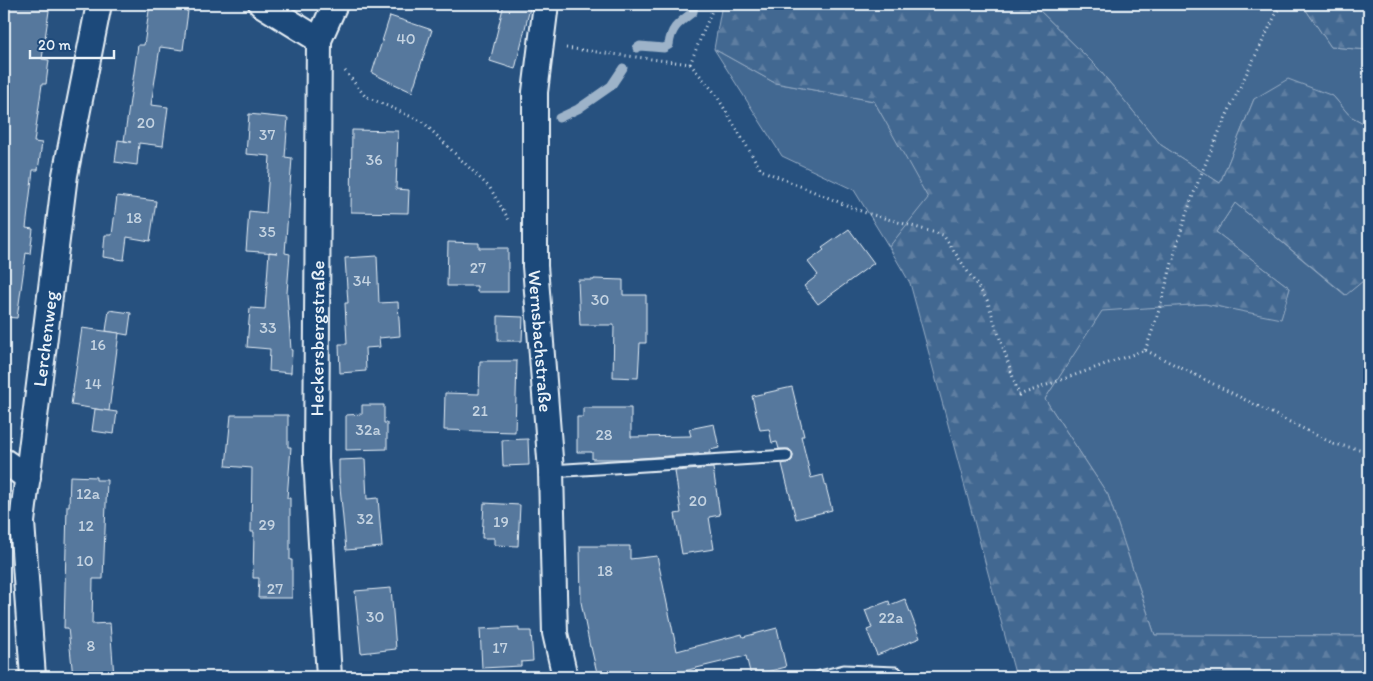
<svg xmlns="http://www.w3.org/2000/svg" width="1373" height="681" viewBox="0 0 1373 681" font-family="Itim,sans-serif">
<style>
.grass{fill:#436891;stroke:#96acc4}
.forest{fill:url(#forest-firs);stroke:#96acc4}
.lines{fill:none;stroke-linecap:round;stroke-linejoin:round}
.stream{stroke:#9db3c9;stroke-width:9}
.building{fill:#57789d;stroke:#e8f1f8}
.lane-casing{stroke:#e8f1f8;stroke-width:15}
.street-casing{stroke:#e8f1f8;stroke-width:28}
.path{stroke:#e8f1f8;stroke-width:3;stroke-dasharray:1 4;stroke-linecap:butt}
.lane{stroke:#1f4a7a;stroke-width:11}
.street{stroke:#1f4a7a;stroke-width:24}
.labels{text-anchor:middle;dominant-baseline:central;stroke-width:5;stroke-linejoin:round;paint-order:stroke}
.number-label{font-size:16px;fill:#c4d3e1}
.street-label{font-size:19px;fill:#e8f1f8;stroke:#1f4a7a}
</style>
<defs>
<pattern id="forest-firs" width="22" height="20" patternUnits="userSpaceOnUse" patternTransform="scale(1.25)"><rect width="22" height="20" fill="#436891"/><path d="M5 1l3.5 6h-7zM16 11l3.5 6h-7z" fill="#5e7ea1"/></pattern>
</defs>
<rect width="100%" height="100%" fill="#27517f"/>
<filter id="ink" filterUnits="userSpaceOnUse"><feTurbulence type="fractalNoise" baseFrequency=".02" numOctaves="2"/><feDisplacementMap in="SourceGraphic" scale="10" xChannelSelector="R" yChannelSelector="G"/><feConvolveMatrix kernelMatrix="1 2 1 2 8 2 1 2 1" color-interpolation-filters="sRGB"/></filter>
<g filter="url(#ink)">
<g class="grass">
<polygon points="1033,4 1302,4 1331,47 1369,50 1369,126 1350,116 1333,96 1254,99 1220,183 1161,145 1096,66"/>
<polygon points="714,49 775,83 874,101 929,198 889,247 854,190 782,156"/>
<polygon points="1235,203 1345,295 1369,276 1369,636 1155,635 1108,495 1045,399 1102,310 1205,304 1281,318 1290,288 1216,232"/>
</g>
<g class="forest">
<polygon points="722,4 1033,4 1096,66 1161,145 1220,183 1254,99 1288,79 1333,96 1350,116 1369,126 1369,276 1346,295 1235,203 1216,232 1290,288 1281,319 1205,304 1102,311 1045,399 1108,495 1155,635 1369,636 1369,677 1016,677 910,283 889,247 928,198 874,101 775,83 714,49"/>
<polygon points="1302,4 1369,4 1369,50 1331,47"/>
</g>
<g class="lines">
<g class="stream">
<path d="M 637,48 L 640,46 L 664,48 L 669,45 C 671,27 679,23 693,12 L 694,4"/>
<polyline points="559,118 578,109 611,86 623,68"/>
</g>
</g>
<g class="building">
<polygon points="4,4 50,4 42,59 49,60 46,84 42,84 34,142 42,143 38,170 33,170 26,228 33,229 30,254 26,253 17,318 4,317"/>
<polygon points="150,4 187,4 186,11 188,11 183,50 160,47 151,105 168,107 163,146 139,143 137,165 115,162 118,140 131,142 124,141 138,45 144,45"/>
<polygon points="504,4 531,4 515,69 490,61"/>
<polygon points="390,16 432,30 412,92 388,81 372,73"/>
<polygon points="249,114 288,118 285,157 292,158 285,253 290,254 287,293 291,350 292,350 291,373 269,371 270,349 247,347 250,308 265,309 269,252 278,253 246,251 249,211 266,213 270,156 246,154"/>
<polygon points="352,130 398,131 396,189 409,190 408,213 351,212"/>
<polygon points="117,196 156,201 150,241 127,237 124,260 103,257 105,235 112,235"/>
<polygon points="849,229 874,263 818,304 804,286 818,275 808,262 824,250 822,248"/>
<polygon points="448,242 479,243 479,248 508,248 508,292 477,292 477,286 447,286"/>
<polygon points="377,256 379,303 398,302 400,336 379,338 380,347 365,348 366,371 340,373 339,344 347,344 345,303 348,303 345,258"/>
<polygon points="594,279 623,280 623,295 646,295 646,343 640,343 638,378 613,377 614,325 580,325 578,280 594,280"/>
<polygon points="109,310 131,313 128,335 106,331"/>
<polygon points="498,316 523,317 522,341 498,341"/>
<polygon points="82,328 119,333 109,411 71,405"/>
<polygon points="480,361 517,361 515,432 444,430 445,393 479,394"/>
<polygon points="792,387 804,436 801,436 811,478 823,475 832,510 796,519 782,464 790,462 792,460 793,456 792,452 789,449 779,449 777,442 772,443 769,429 760,430 752,396"/>
<polygon points="362,405 384,405 384,423 387,423 387,449 346,450 346,415 362,414"/>
<polygon points="583,408 631,408 631,437 691,436 689,429 714,424 719,448 710,450 710,453 627,459 592,459 592,452 577,452 577,417 583,417"/>
<polygon points="95,409 117,412 114,434 92,431"/>
<polygon points="231,415 288,415 288,447 291,447 287,498 290,498 290,560 292,560 292,598 258,598 259,578 253,578 254,532 251,532 252,468 226,466"/>
<polygon points="528,439 529,465 503,466 502,440"/>
<polygon points="365,459 367,499 378,498 382,547 346,550 339,476 339,460"/>
<polygon points="713,468 720,515 709,517 714,549 682,554 675,514 681,513 675,471"/>
<polygon points="70,476 96,477 96,480 107,480 103,579 93,579 92,624 110,623 114,677 73,677 68,628 64,628 67,506 69,506"/>
<polygon points="484,503 520,505 518,546 494,545 494,538 482,538"/>
<polygon points="580,546 630,546 630,559 657,556 677,651 742,634 743,637 777,628 786,667 751,676 746,656 684,671 686,677 598,677 591,647 590,647 581,602"/>
<polygon points="391,588 396,649 361,653 355,591"/>
<polygon points="905,599 920,638 877,655 867,630 872,628 865,610 889,601 890,605"/>
<polygon points="519,627 519,631 531,631 533,661 521,662 521,666 482,668 480,629"/>
</g>
<g class="lines">
<defs>
<g id="lane">
<polyline points="551,471 786,456"/>
<polyline points="820,677 844,671 896,673 899,677"/>
</g>
<g id="street">
<polyline points="261,4 319,40"/>
<path id="s1" d="M 546,4 L 535,92 L 535,266 L 551,471 L 555,633 L 565,677"/>
<polyline points="4,461 28,478"/>
<path id="s2" d="M 33,677 L 22,522 L 65,175 L 99,4"/>
<path id="s3" d="M 329,677 L 316,459 L 319,40 L 335,4"/>
</g>
</defs>
<use href="#lane" class="lane-casing"/>
<use href="#street" class="street-casing"/>
<g class="path">
<polyline points="566,48 690,64 715,93 761,170 863,212 943,235 987,300 1019,395 1145,350 1334,444 1369,451"/>
<polyline points="690,64 713,8 714,4"/>
<polyline points="345,71 365,96 423,122 490,188 509,220"/>
<path d="M 1145,350 C 1163,306 1171,260 1186,215 C 1211,142 1247,73 1281,4"/>
</g>
<use href="#lane" class="lane"/>
<use href="#street" class="street"/>
</g>
</g>
<g class="labels">
<g class="number-label">
<text x="406" y="38">40</text>
<text x="146" y="122">20</text>
<text x="267" y="134">37</text>
<text x="374" y="159">36</text>
<text x="134" y="217">18</text>
<text x="267" y="231">35</text>
<text x="478" y="267">27</text>
<text x="362" y="280">34</text>
<text x="600" y="299">30</text>
<text x="268" y="327">33</text>
<text x="98" y="344">16</text>
<text x="93" y="383">14</text>
<text x="480" y="410">21</text>
<text x="368" y="429">32a</text>
<text x="604" y="434">28</text>
<text x="88" y="493">12a</text>
<text x="698" y="500">20</text>
<text x="365" y="518">32</text>
<text x="501" y="521">19</text>
<text x="267" y="524">29</text>
<text x="86" y="525">12</text>
<text x="85" y="560">10</text>
<text x="605" y="570">18</text>
<text x="275" y="588">27</text>
<text x="375" y="616">30</text>
<text x="891" y="617">22a</text>
<text x="91" y="645">8</text>
<text x="500" y="647">17</text>
</g>
<g class="street-label">
<text stroke="none"><textPath href="#s2" startOffset="340">Lerchenweg</textPath></text>
<text stroke="none"><textPath href="#s3" startOffset="339">Heckersbergstraße</textPath></text>
<text stroke="none"><textPath href="#s1" startOffset="338">Wernsbachstraße</textPath></text>
</g>
</g>
<rect width="1373" height="681" fill="none" stroke="#1f4a7a" stroke-width="20"/>
<rect x="10" y="10" width="1353" height="661" fill="none" stroke="#e8f1f8" stroke-width="2" filter="url(#ink)"/>
<path d="M30 50v8h84v-8" fill="none" stroke="#e8f1f8" stroke-width="2.5"/>
<text x="38" y="50" font-size="15" fill="#e8f1f8" stroke="#1f4a7a" stroke-width="4" paint-order="stroke">20 m</text>
</svg>
